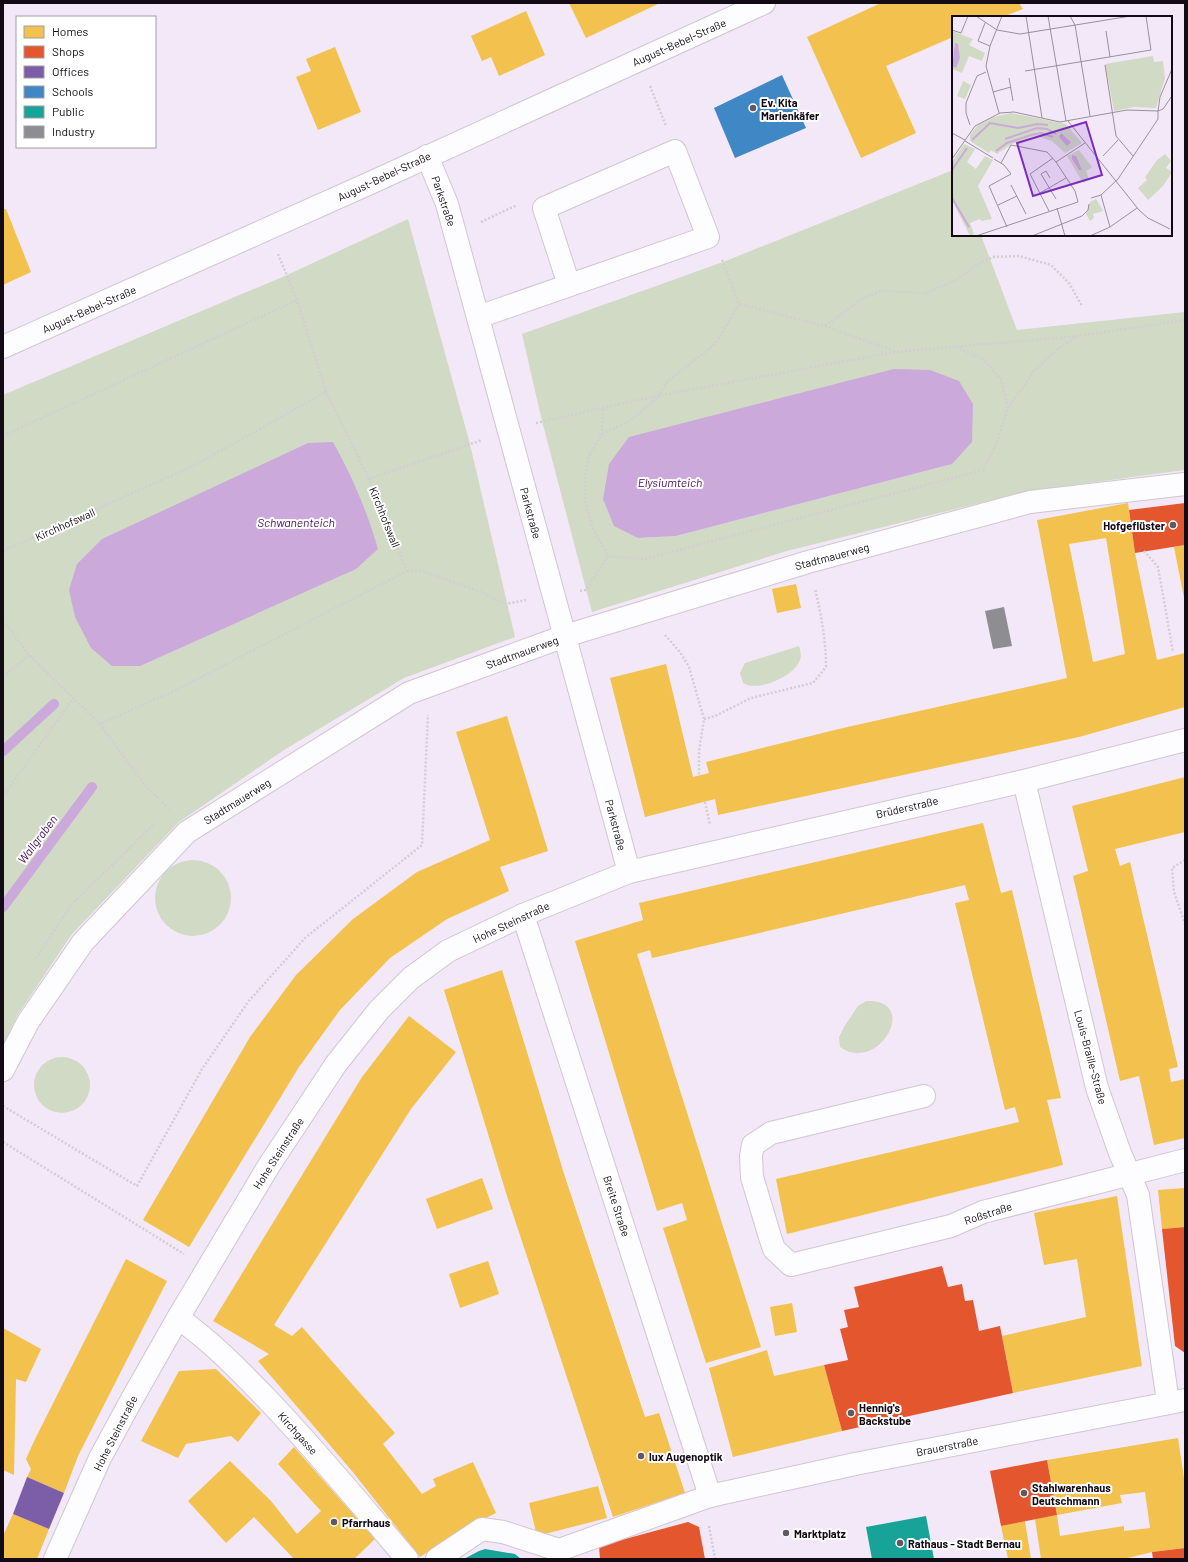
<svg xmlns="http://www.w3.org/2000/svg" width="1188" height="1562" viewBox="0 0 1188 1562" font-family="Barlow,sans-serif">
<style>
.green{fill:#d1dac5;fill-rule:evenodd}
.water{fill:#cca9db}
.homes{fill:#f2c14e;fill-rule:evenodd}
.shops{fill:#e4572e}
.offices{fill:#7b5ea7}
.schools{fill:#3f88c5}
.public{fill:#17a398}
.industry{fill:#8d8d92}
.lines{fill:none;stroke-linecap:round;stroke-linejoin:round}
.stream{stroke:#cca9db;stroke-width:10}
.minor-casing{stroke:#cfc6d3;stroke-width:24}
.major-casing{stroke:#cfc6d3;stroke-width:24}
.path{stroke:#d2ced3;stroke-width:2.5;stroke-dasharray:2 2;stroke-linecap:butt}
.minor{stroke:#fdfcfe;stroke-width:22}
.major{stroke:#fdfcfe;stroke-width:22}
.poi-dot{fill:#615864;stroke:#fff;stroke-width:1.5}
.labels{text-anchor:middle;dominant-baseline:central;stroke-width:4;stroke-linejoin:round;paint-order:stroke}
.street-label{font-size:11px;fill:#120b15;stroke:#fff}
.poi-label{font-size:11px;font-weight:bold;fill:#120b15;stroke:#fff;text-anchor:start}
.water-label{font-size:12px;font-style:italic;fill:#480d5c;stroke:#fff}
.inset-river{fill:none;stroke:#cca9db;stroke-width:2}
.inset-road{fill:none;stroke:#99909d;stroke-width:1}
.view{fill:#7b2cbf;fill-opacity:0.15;stroke:#7b2cbf;stroke-width:2}
.inset-edge{fill:none;stroke:#120b15;stroke-width:2}
</style>
<rect width="100%" height="100%" fill="#f3e8f8"/>
<g class="green">
<path d="M 953,170 L 953,235 L 981,235 L 1017,330 L 1185,312 L 1185,470 L 1028,491 L 787,551 L 592,612 L 542,421 L 522,334 L 723,262 ZM 952,464 L 676,536 L 638,538 Z"/>
<polygon points="408,219 470,444 515,637 404,678 284,750 179,822 72,934 17,1016 3,1045 3,395 287,275"/>
<path d="M 799,646 C 801,652 802,658 798,664 C 790,678 756,692 743,683 L 740,673 L 745,663 Z"/>
<circle cx="193" cy="898" r="38"/>
<path d="M 866,1001 C 921,998 879,1075 840,1047 L 839,1037 L 844,1027 L 858,1006 Z"/>
<circle cx="62" cy="1085" r="28"/>
</g>
<g class="water">
<polygon points="894,369 930,370 959,381 973,404 972,442 952,464 676,536 638,538 614,526 603,499 609,464 629,437"/>
<path d="M 333,442 C 352,476 367,511 378,549 L 356,569 L 140,666 L 112,666 L 91,648 L 75,617 L 69,590 L 77,564 L 102,539 L 308,443 Z"/>
</g>
<g class="homes">
<polygon points="569,3 660,3 586,38"/>
<polygon points="881,3 1019,3 1023,9 1002,17 953,17 953,37 886,66 916,133 861,158 807,37"/>
<polygon points="526,11 545,55 499,76 491,57 482,61 471,36"/>
<polygon points="335,47 361,112 318,130 296,77 311,71 306,59"/>
<polygon points="3,209 6,209 31,272 3,285"/>
<path d="M 1128,503 L 1135,553 L 1157,660 L 1185,653 L 1185,707 L 1079,737 L 718,815 L 715,799 L 645,817 L 610,678 L 666,664 L 693,777 L 709,773 L 706,762 L 843,728 L 1067,678 L 1037,520 ZM 1106,538 L 1125,654 L 1093,662 L 1069,544 Z"/>
<polygon points="1185,545 1185,598 1184,598 1174,547"/>
<polygon points="796,584 801,608 777,613 772,589"/>
<polygon points="507,716 548,851 500,867 509,891 447,919 390,958 340,1010 299,1067 189,1247 143,1220 250,1037 296,975 353,919 417,872 490,840 456,732"/>
<polygon points="1185,777 1185,832 1115,849 1120,866 1130,862 1178,1067 1169,1069 1171,1082 1185,1079 1185,1138 1154,1145 1139,1076 1120,1081 1073,876 1088,871 1072,806"/>
<polygon points="983,823 1001,893 1012,890 1061,1098 1047,1100 1063,1165 787,1234 776,1179 1019,1122 1015,1107 1005,1110 955,903 969,900 965,885 652,958 650,950 637,954 761,1347 706,1363 663,1228 687,1220 682,1203 657,1211 575,941 643,920 639,903"/>
<polygon points="502,970 565,1177 645,1417 659,1413 685,1493 613,1517 507,1196 444,990"/>
<polygon points="409,1016 456,1052 411,1109 274,1325 292,1336 302,1327 395,1433 383,1444 422,1494 436,1486 433,1479 473,1462 496,1513 459,1531 420,1557 352,1471 258,1361 269,1354 213,1321 362,1077"/>
<polygon points="482,1178 493,1209 437,1229 426,1199"/>
<polygon points="1185,1188 1185,1227 1162,1229 1158,1190"/>
<polygon points="1117,1196 1142,1366 1013,1393 1002,1336 1086,1317 1077,1259 1044,1265 1034,1213"/>
<polygon points="126,1259 167,1281 78,1456 64,1493 27,1477 31,1469 26,1459 35,1439"/>
<polygon points="488,1261 499,1294 460,1308 449,1274"/>
<polygon points="792,1303 797,1332 775,1336 770,1307"/>
<polygon points="3,1328 41,1349 26,1382 16,1379 14,1475 3,1470"/>
<polygon points="767,1350 774,1376 824,1365 842,1431 733,1457 709,1368"/>
<polygon points="216,1369 261,1413 238,1442 231,1436 186,1444 178,1458 141,1441 179,1371"/>
<polygon points="1178,1438 1185,1485 1185,1548 1152,1552 1124,1559 1041,1559 1035,1519 1057,1515 1060,1536 1124,1526 1124,1531 1150,1528 1145,1492 1120,1495 1122,1503 1057,1515 1047,1460"/>
<polygon points="294,1447 375,1539 354,1559 294,1559 254,1517 226,1543 188,1501 230,1461 271,1501 297,1534 321,1511 278,1464"/>
<polygon points="598,1486 607,1518 537,1536 529,1503"/>
<polygon points="13,1514 49,1529 37,1559 3,1559 3,1536"/>
<polygon points="1025,1521 1031,1559 1008,1559 1001,1526"/>
</g>
<g class="shops">
<polygon points="1185,503 1185,545 1135,553 1129,510"/>
<polygon points="1185,1227 1185,1353 1175,1346 1162,1229"/>
<polygon points="942,1266 948,1287 962,1284 965,1301 973,1300 979,1331 1000,1326 1013,1393 842,1431 824,1365 848,1360 840,1329 848,1327 844,1310 859,1307 854,1287"/>
<polygon points="1047,1460 1057,1515 1001,1526 990,1471"/>
<polygon points="688,1522 699,1527 705,1559 600,1559 599,1546"/>
<polygon points="1185,1548 1185,1559 1153,1559 1152,1552"/>
</g>
<polygon class="offices" points="27,1477 64,1493 49,1529 13,1514"/>
<polygon class="schools" points="782,75 806,128 735,158 714,108"/>
<g class="public">
<polygon points="926,1516 934,1559 872,1559 866,1527"/>
<polygon points="485,1549 515,1554 521,1559 464,1559 479,1551"/>
</g>
<polygon class="industry" points="1004,607 1012,646 993,649 985,611"/>
<g class="lines">
<g class="stream">
<polyline points="3,751 54,704"/>
<polyline points="3,907 92,787"/>
</g>
<defs>
<g id="minor">
<polyline points="427,156 447,204 629,872"/>
<polyline points="478,317 708,237 675,151 544,208 569,285"/>
<polyline points="1024,781 1097,1088 1120,1153 1138,1195 1168,1402"/>
<polyline points="523,915 710,1496"/>
<polyline points="3,1070 28,1022 83,942 187,832 409,693 565,636 808,562 1030,502 1185,484"/>
<polyline points="924,1096 771,1133 753,1145 751,1156 752,1177 770,1237 774,1249 791,1265 951,1226 983,1212 1185,1160"/>
<path d="M 178,1318 C 211,1341 239,1370 267,1399 C 316,1450 361,1505 407,1559"/>
<polyline points="559,1550 710,1496 855,1464 1185,1400"/>
<polyline points="55,1559 100,1458 132,1399 178,1318 268,1167 336,1064 379,1010 411,978 448,951 523,915 629,872 1024,781 1185,740"/>
<polyline points="437,1559 482,1529 503,1532 559,1550"/>
</g>
<polyline id="major" points="3,347 368,184 764,3"/>
</defs>
<use href="#minor" class="minor-casing"/>
<use href="#major" class="major-casing"/>
<g class="path">
<polyline points="650,86 666,126"/>
<polyline points="481,222 517,205"/>
<polyline points="278,254 297,300 326,392"/>
<polyline points="722,260 739,304 825,326 894,351"/>
<polyline points="825,326 863,298 882,291 926,293 958,279 976,265 993,257 1019,256 1051,265 1069,283 1082,306"/>
<polyline points="956,347 984,360 1001,379 1008,407"/>
<polyline points="603,409 602,434 589,456 585,475 585,500 593,529 608,556"/>
<polyline points="536,423 651,397 895,352 1078,336 1185,320"/>
<polyline points="602,434 630,421 658,397 667,382 716,343 739,304"/>
<polyline points="3,436 297,300"/>
<polyline points="369,479 482,440"/>
<polyline points="3,551 193,466 326,392 369,479 407,571 176,690 100,724 29,655 3,620"/>
<polyline points="1144,551 1158,567 1173,652"/>
<polyline points="407,571 422,571 481,592 506,604 526,600"/>
<polyline points="580,591 586,590 608,556 644,559 983,470 996,445 1008,408 1034,371 1055,351 1077,336"/>
<polyline points="665,635 680,652 689,667 704,719 699,751 699,775"/>
<polyline points="3,677 29,655"/>
<path d="M 704,719 L 715,716 L 751,698 L 813,683 L 826,667 C 826,640 821,615 815,588"/>
<polyline points="100,724 143,783 170,810"/>
<polyline points="3,796 73,699"/>
<polyline points="705,802 710,825"/>
<polyline points="1185,860 1172,868 1174,892 1185,924"/>
<polyline points="36,958 71,905 155,823"/>
<polyline points="3,1106 137,1186 202,1069 248,1002 305,938 422,845 428,715"/>
<polyline points="3,1142 184,1254"/>
<polyline points="709,1526 715,1559"/>
</g>
<use href="#minor" class="minor"/>
<use href="#major" class="major"/>
</g>
<g class="poi-dot">
<circle cx="753" cy="108" r="4"/>
<circle cx="1173" cy="525" r="4"/>
<circle cx="851" cy="1413" r="4"/>
<circle cx="641" cy="1456" r="4"/>
<circle cx="1024" cy="1493" r="4"/>
<circle cx="334" cy="1522" r="4"/>
<circle cx="786" cy="1533" r="4"/>
<circle cx="900" cy="1543" r="4"/>
</g>
<g class="labels">
<g class="street-label">
<text transform="translate(679 42) rotate(-24)">August-Bebel-Straße</text>
<text transform="translate(384 176) rotate(-25)">August-Bebel-Straße</text>
<text transform="translate(444 201) rotate(71)">Parkstraße</text>
<text transform="translate(89 309) rotate(-24)">August-Bebel-Straße</text>
<text transform="translate(531 513) rotate(75)">Parkstraße</text>
<text transform="translate(385 517) rotate(68)">Kirchhofswall</text>
<text transform="translate(65 524) rotate(-24)">Kirchhofswall</text>
<text transform="translate(832 556) rotate(-15)">Stadtmauerweg</text>
<text transform="translate(522 652) rotate(-20)">Stadtmauerweg</text>
<text transform="translate(237 801) rotate(-32)">Stadtmauerweg</text>
<text transform="translate(907 807) rotate(-13)">Brüderstraße</text>
<text transform="translate(616 825) rotate(75)">Parkstraße</text>
<text transform="translate(511 922) rotate(-25)">Hohe Steinstraße</text>
<text transform="translate(1091 1057) rotate(75)">Louis-Braille-Straße</text>
<text transform="translate(278 1153) rotate(-57)">Hohe Steinstraße</text>
<text transform="translate(617 1206) rotate(72)">Breite Straße</text>
<text transform="translate(988 1213) rotate(-18)">Roßstraße</text>
<text transform="translate(115 1433) rotate(-63)">Hohe Steinstraße</text>
<text transform="translate(298 1433) rotate(48)">Kirchgasse</text>
<text transform="translate(947 1446) rotate(-11)">Brauerstraße</text>
</g>
<g class="poi-label">
<text x="761" y="102">Ev. Kita<tspan x="761" dy="13">Marienkäfer</tspan></text>
<text x="1165" y="525" text-anchor="end">Hofgeflüster</text>
<text x="859" y="1407">Hennig's<tspan x="859" dy="13">Backstube</tspan></text>
<text x="649" y="1456">lux Augenoptik</text>
<text x="1032" y="1487">Stahlwarenhaus<tspan x="1032" dy="13">Deutschmann</tspan></text>
<text x="342" y="1522">Pfarrhaus</text>
<text x="794" y="1533">Marktplatz</text>
<text x="908" y="1543">Rathaus - Stadt Bernau</text>
</g>
<g class="water-label">
<text x="670" y="482">Elysiumteich</text>
<text x="296" y="522">Schwanenteich</text>
<text transform="translate(37 839) rotate(-53)">Wallgraben</text>
</g>
</g>
<g transform="translate(952 16)">
<rect width="220" height="220" fill="#f3e8f8"/>
<path d="M 0,15 L 21,23 L 17,29 L 33,37 L 30,45 L 17,40 L 10,57 L 0,53 L 8,42 L 6,32 L 2,29 L 3,36 L 0,41 ZM 201,40 L 202,46 L 211,45 L 213,62 L 204,92 L 182,91 L 162,95 L 153,48 ZM 11,65 L 19,69 L 13,83 L 5,80 ZM 59,97 L 114,108 L 130,127 L 113,137 L 100,125 L 84,120 L 60,128 L 45,138 L 39,134 L 37,137 L 18,125 L 18,119 L 26,109 L 42,101 ZM 12,128 L 23,133 L 15,146 L 24,153 L 33,140 L 41,144 L 26,170 L 40,203 L 29,205 L 28,203 L 18,207 L 22,218 L 18,220 L 0,184 L 0,146 ZM 127,134 L 140,151 L 134,155 L 137,164 L 131,167 L 115,140 ZM 213,138 L 219,145 L 214,152 L 220,156 L 211,170 L 196,184 L 186,172 L 195,164 L 193,161 L 205,144 ZM 144,183 L 151,195 L 141,198 L 142,202 L 138,205 L 134,198 L 138,186 Z" fill="#d1dac5"/>
<path d="M 3,27 L 6,28 L 8,42 L 4,52 L 0,50 ZM 109,117 L 119,126 L 115,130 L 107,121 ZM 120,139 L 124,140 L 130,154 L 127,154 L 120,143 Z" fill="#cca9db"/>
<path class="inset-river" d="M 53,123 L 85,112 L 95,113 L 104,118M 20,124 L 38,107 L 66,112 L 86,108 L 96,109M 44,135 L 55,127 L 79,119 L 90,117 L 101,121M 0,154 L 15,132M 0,182 L 17,211"/>
<path class="inset-road" d="M 24,0 L 45,14 L 68,18 L 179,0M 74,0 L 90,102M 96,0 L 114,105M 118,0 L 123,9 L 138,100M 33,7 L 26,25 L 38,30M 0,14 L 9,17 L 16,0M 154,15 L 158,41M 153,49 L 164,120 L 181,140M 73,55 L 199,34 L 194,0M 57,62 L 61,85M 41,76 L 59,71M 47,97 L 34,50 L 38,30 L 50,0M 116,105 L 187,194 L 196,202 L 218,213M 18,109 L 14,97 L 14,87 L 25,60 L 34,56M 0,117 L 13,124M 13,125 L 41,142M 151,140 L 166,124M 0,143 L 23,110 L 48,97 L 62,96 L 108,106 L 175,94 L 206,95 L 208,81 L 220,53M 42,143 L 52,149 L 59,158 L 37,170 L 55,211M 104,146 L 133,127M 98,162 L 94,155 L 89,158 L 104,183M 59,169 L 74,198M 88,177 L 114,162M 149,179 L 158,211M 139,182 L 149,179 L 166,163 L 206,103 L 206,95 L 211,93 L 220,80M 46,189 L 65,180M 105,192 L 113,220M 97,195 L 78,158 L 101,142M 24,220 L 126,186 L 123,175 L 104,146 L 95,136 L 59,129 L 49,147M 80,220 L 130,200 L 136,194 L 137,188M 138,220 L 158,211 L 185,192"/>
<path class="view" d="M 134,106 L 150,159 L 81,180 L 65,127 Z"/>
<rect width="220" height="220" class="inset-edge"/>
</g>
<rect width="1188" height="1562" fill="none" stroke="#120b15" stroke-width="8"/>
<rect x="16" y="16" width="140" height="132" fill="#ffffff" stroke="#a09da1"/>
<rect x="24" y="26" width="20" height="12" fill="#f2c14e" stroke="#a09da1"/>
<text x="52" y="36" font-size="12" fill="#120b15">Homes</text>
<rect x="24" y="46" width="20" height="12" fill="#e4572e" stroke="#a09da1"/>
<text x="52" y="56" font-size="12" fill="#120b15">Shops</text>
<rect x="24" y="66" width="20" height="12" fill="#7b5ea7" stroke="#a09da1"/>
<text x="52" y="76" font-size="12" fill="#120b15">Offices</text>
<rect x="24" y="86" width="20" height="12" fill="#3f88c5" stroke="#a09da1"/>
<text x="52" y="96" font-size="12" fill="#120b15">Schools</text>
<rect x="24" y="106" width="20" height="12" fill="#17a398" stroke="#a09da1"/>
<text x="52" y="116" font-size="12" fill="#120b15">Public</text>
<rect x="24" y="126" width="20" height="12" fill="#8d8d92" stroke="#a09da1"/>
<text x="52" y="136" font-size="12" fill="#120b15">Industry</text>
</svg>
